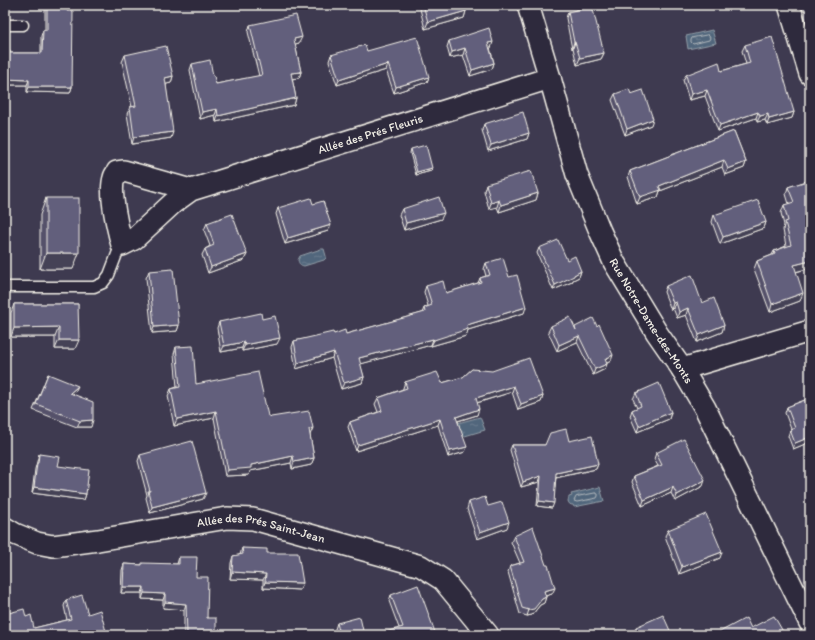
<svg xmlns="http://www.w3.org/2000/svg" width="815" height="640" viewBox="0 0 815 640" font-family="Itim,sans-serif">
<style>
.water{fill:url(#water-ripples);stroke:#929ea7}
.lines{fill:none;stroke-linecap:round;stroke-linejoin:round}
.shore{stroke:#b3b9bd;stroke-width:1}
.service-casing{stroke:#f4f1e8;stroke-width:13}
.minor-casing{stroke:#f4f1e8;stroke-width:24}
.service{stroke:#2f2a3d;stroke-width:10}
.minor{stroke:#2f2a3d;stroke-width:21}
.wall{fill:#54516b;stroke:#f4f1e8}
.shaded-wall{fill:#454257;stroke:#f4f1e8}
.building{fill:#625e7c;stroke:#f4f1e8}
.labels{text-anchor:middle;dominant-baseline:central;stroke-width:3.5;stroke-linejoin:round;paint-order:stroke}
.street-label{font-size:12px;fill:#f4f1e8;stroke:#2f2a3d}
</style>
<defs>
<pattern id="water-ripples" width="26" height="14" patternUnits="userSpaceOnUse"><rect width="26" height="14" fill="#51667c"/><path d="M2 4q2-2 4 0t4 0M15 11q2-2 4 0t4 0" fill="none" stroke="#6b7c8f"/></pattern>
</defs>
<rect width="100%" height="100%" fill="#3e3a50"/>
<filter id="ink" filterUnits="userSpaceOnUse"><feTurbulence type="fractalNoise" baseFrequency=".025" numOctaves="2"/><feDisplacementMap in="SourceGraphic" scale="8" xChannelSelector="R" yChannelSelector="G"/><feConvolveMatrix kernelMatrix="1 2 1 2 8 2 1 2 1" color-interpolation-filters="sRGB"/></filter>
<g filter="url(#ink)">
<g class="water">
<polygon points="712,30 716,43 688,49 686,36"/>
<path d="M 321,249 L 324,249 L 326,256 L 326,258 L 324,260 L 304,266 C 300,265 299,264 298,260 L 300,256 Z"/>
<polygon points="480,417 485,430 458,438 454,424"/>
<path d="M 600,487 L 604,501 L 574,507 L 573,505 C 570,505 569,504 568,501 L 569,497 L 572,496 L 571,494 Z"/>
</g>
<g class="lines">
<g class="shore">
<polygon points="708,35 709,36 710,38 709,40 693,44 691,42 691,40 692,38"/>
<polygon points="596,493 598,494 598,496 597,498 577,502 574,501 576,497"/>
</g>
<defs>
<g id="service">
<polyline points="5,25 23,25"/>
<polyline points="5,287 94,287 103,283 109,275 117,254 122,245"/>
</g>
<g id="minor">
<path id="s1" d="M 528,5 L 550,78 L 577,175 L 600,231 L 614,262 L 657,333 L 682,369 L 705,408 L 810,623"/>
<polyline points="789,5 810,74"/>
<path id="s2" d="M 191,190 L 173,203 L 134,239 L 122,245 C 118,230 109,192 114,178 C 114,176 116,174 117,172 L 124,171 L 191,190 L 550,78"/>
<polyline points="682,369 810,331"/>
<path id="s3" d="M 5,528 L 15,534 L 37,543 L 53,546 L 98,540 L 227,518 L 253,519 L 421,566 L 443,580 L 488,635"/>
</g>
</defs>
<use href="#service" class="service-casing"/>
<use href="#minor" class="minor-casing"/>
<use href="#service" class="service"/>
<use href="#minor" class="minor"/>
</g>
<g class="wall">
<polygon points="45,5 67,5 72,87 70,93 27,92 27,85 5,85 5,50 10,53 41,53 41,36 43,30 45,30"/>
<polygon points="419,5 465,5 466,11 464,18 425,29"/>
<polygon points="568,12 604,53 601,59 577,65 573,48 572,49 566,18"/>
<polygon points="250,25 299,43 295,44 301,72 299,78 292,79 296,98 294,105 216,122 215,115 200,119 190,70 192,64 213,76 216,84 259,76 248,32"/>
<polygon points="449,41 491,48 490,48 494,63 492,69 470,76 463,55 450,58 447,47"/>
<polygon points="745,45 794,112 792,118 767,125 765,120 757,122 756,118 718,131 705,96 689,100 683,80 686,75 721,71 746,64 742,51"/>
<polygon points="367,51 429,77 427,82 394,93 386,70 337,85 329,61 331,55"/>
<polygon points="125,55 173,76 171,83 166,84 171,138 132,144 127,114 130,107 132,107 122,62"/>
<polygon points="615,94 631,94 651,125 625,135 612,100"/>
<polygon points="484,124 529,133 527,139 488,151 482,130"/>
<polygon points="734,131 746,162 744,168 725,175 722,167 660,191 658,197 637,204 628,177 630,171"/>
<polygon points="411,149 431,171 416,175 410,153"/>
<polygon points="810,180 810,268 796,272 800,301 770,312 754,269 757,261 772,255 774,251 786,246 783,230 784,225 781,213 784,205 789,204 786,194 788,187"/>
<polygon points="486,184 538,193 536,200 499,212 497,207 489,209 484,191"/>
<polygon points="46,198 73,269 40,269 40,215"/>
<polygon points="278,208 328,231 285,244 276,214"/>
<polygon points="402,209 441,219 404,230 399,215"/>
<polygon points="714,215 766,222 764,228 720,244 712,222"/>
<polygon points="207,223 247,254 244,260 208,273 202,255 205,249 210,246 204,230"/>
<polygon points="539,248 567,260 581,271 579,277 573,280 572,282 553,290 537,253"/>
<polygon points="486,263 509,277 524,313 468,330 466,336 431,346 431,345 360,364 364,377 362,383 341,389 332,358 296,369 292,347 294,341 334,334 346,334 422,313 424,308 428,306 424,292 426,286 446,293 478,283 480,278 486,276 484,269"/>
<polygon points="149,271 179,325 177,331 152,333 146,278"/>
<polygon points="666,286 702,303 724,325 722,332 697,342 686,315 677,318 673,308 671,310 664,292"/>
<polygon points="14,304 78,304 75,349 55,349 55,337 11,337 11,313"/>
<polygon points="262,319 277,344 242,351 242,348 221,352 217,328 219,322"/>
<polygon points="551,326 575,327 611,361 607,363 605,369 593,375 577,342 557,351 548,332"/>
<polygon points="176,347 196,384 310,435 314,458 311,465 292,469 291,463 250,471 249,475 225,476 214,418 174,426 168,396 171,389 177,387 174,354"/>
<polygon points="472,369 543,396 541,402 518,410 512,392 477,403 477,415 458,421 465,452 448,457 438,425 356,451 348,427 350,422 378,412 375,404 378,398 403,389 403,388 405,382 442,383 463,377"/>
<polygon points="48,374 75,392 73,394 91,427 77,427 33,410"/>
<polygon points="636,393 671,412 669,419 637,432 630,416 632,410 637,408 633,399"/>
<polygon points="810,398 810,442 793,449 788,436 790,430 791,429 785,413 787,407"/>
<polygon points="569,441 598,464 596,469 556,478 552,508 537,506 539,482 521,487 510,450 512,445 545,445"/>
<polygon points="656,453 703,486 675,501 671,493 642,506 632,482 634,476 658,466 654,459"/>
<polygon points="39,454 58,466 86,494 84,500 32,493 35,469"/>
<polygon points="140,455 203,499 150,513 146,498 147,495 138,461"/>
<polygon points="469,502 507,528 477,539 467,509"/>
<polygon points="668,530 720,558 679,574 665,536"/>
<polygon points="514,536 552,594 546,596 544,603 540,605 532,615 527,616 520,614 508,572 510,566 520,563 511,542"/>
<polygon points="242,548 267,553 300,590 263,588 263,580 230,579 231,563 233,556 240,555"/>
<polygon points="179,557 196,577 207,618 215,635 184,635 184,610 163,608 163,600 142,599 142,593 121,593 122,570 124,564 142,565 177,564"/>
<polygon points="391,595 436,635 399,628 389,601"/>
<polygon points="66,600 88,614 107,635 5,635 5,614 26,617 34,628 67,620 64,606"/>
<polygon points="337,623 364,635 336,635 335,629"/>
<polygon points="636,627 672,635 635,635 634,633"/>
</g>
<g class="shaded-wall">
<polygon points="466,11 464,18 425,29 428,22"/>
<polygon points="302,37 299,43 292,45 294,39"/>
<polygon points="493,42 491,48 486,49 488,43"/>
<polygon points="574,42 575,42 573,48 572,49"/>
<polygon points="465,48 463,55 450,58 452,52"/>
<polygon points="604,53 601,59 577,65 580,58"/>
<polygon points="494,63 492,69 470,76 472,70"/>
<polygon points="388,64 386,70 337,85 339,80"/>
<polygon points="301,72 299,78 289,79 291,73"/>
<polygon points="173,76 171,83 163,85 165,78"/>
<polygon points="429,77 427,82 394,93 396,87"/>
<polygon points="5,79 29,80 27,85 5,85"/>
<polygon points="29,87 72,87 70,93 27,92"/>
<polygon points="707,90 705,96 689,100 691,94"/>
<polygon points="296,98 294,105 216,122 218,116"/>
<polygon points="217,109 215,115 200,119 202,112"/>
<polygon points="758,112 756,118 718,131 720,125"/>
<polygon points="794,112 792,118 767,125 769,119"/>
<polygon points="768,114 765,120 757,122 760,116"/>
<polygon points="653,119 651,125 625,135 627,129"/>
<polygon points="173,132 171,138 132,144 134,137"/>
<polygon points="529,133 527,139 488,151 491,145"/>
<polygon points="724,160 722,167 660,191 658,197 637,204 640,197 659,186"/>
<polygon points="746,162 744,168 725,175 728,169"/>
<polygon points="432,168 431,171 416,175 417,172"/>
<polygon points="538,193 536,200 499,212 501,205"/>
<polygon points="499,200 497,207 489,209 491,203"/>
<polygon points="444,213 441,219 404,230 406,223"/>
<polygon points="766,222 764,228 720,244 723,237"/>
<polygon points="331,225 328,231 285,244 288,238"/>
<polygon points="46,253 79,253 73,269 40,269"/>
<polygon points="247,254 244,260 208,273 211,267"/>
<polygon points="810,261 810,268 791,273 794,265"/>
<polygon points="581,271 579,277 573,280 572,282 553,290 555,285 574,275"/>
<polygon points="803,293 800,301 770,312 772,304"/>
<polygon points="676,302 673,308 671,310 673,303"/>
<polygon points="526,307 524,313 468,330 466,336 431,346 434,340 467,325"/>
<polygon points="688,308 686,315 677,318 679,312"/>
<polygon points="179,325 177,331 152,333 154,327"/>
<polygon points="724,325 722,332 697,342 699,335"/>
<polygon points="59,327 55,337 11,337 14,328"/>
<polygon points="579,336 577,342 557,351 559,345"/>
<polygon points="280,338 277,344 242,351 245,345"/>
<polygon points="433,339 431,345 357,365 359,358"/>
<polygon points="59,340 79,340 75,349 55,349"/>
<polygon points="244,342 242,348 221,352 224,346"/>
<polygon points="334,352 332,358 296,369 298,363"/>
<polygon points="613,355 611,361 603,365 605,359"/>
<polygon points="607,364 605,369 593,375 595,369"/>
<polygon points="364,377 362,383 341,389 344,383"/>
<polygon points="78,386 75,392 68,399 70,393"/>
<polygon points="514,386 512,392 473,404 476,398"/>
<polygon points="543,396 541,402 518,410 521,404"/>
<polygon points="479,409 477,415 454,422 456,417"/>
<polygon points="216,411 214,418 174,426 177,419"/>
<polygon points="671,412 669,419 637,432 639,426"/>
<polygon points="440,419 438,425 356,451 358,445"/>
<polygon points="93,420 91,427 77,427 80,421"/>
<polygon points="313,428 310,435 306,436 309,429"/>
<polygon points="810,437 810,442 793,449 795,443"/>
<polygon points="467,447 465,452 448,457 450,451"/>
<polygon points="293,456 291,463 250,471 249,475 225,476 228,470"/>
<polygon points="314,458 311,465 292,469 294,462"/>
<polygon points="598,464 596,469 554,478 556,473"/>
<polygon points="541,476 539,482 521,487 523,482"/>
<polygon points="705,480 703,486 675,501 677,495"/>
<polygon points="34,487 86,494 84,500 32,493"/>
<polygon points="673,487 671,493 642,506 644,500"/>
<polygon points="206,493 203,499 150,513 152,507"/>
<polygon points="539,501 554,503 552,508 537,506"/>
<polygon points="509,522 507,528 477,539 480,532"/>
<polygon points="722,552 720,558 679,574 682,567"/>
<polygon points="232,572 266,574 263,580 230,579"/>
<polygon points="265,582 303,583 300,590 263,588"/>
<polygon points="123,587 144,587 142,593 121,593"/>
<polygon points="555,588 552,594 542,597 544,591"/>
<polygon points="144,593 165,594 163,600 142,599"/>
<polygon points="546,597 544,603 540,605 532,615 527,616 529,610 542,599"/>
<polygon points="165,602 186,604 184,610 163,608"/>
<polygon points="202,632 216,632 215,635 201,635"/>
</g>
<g class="building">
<polygon points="47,5 67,5 67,11 73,11 72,87 29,87 29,80 5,79 5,50 10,50 10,53 42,53 43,30 47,30"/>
<polygon points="423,5 465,5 466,11 428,22"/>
<polygon points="592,6 604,53 580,58 575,42 574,42 568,12"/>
<polygon points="296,15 302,37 294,39 301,72 291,73 296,98 218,116 217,109 202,112 192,64 210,60 213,76 214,76 216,84 262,75 250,25"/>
<polygon points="489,28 493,42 488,43 494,63 472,70 465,48 452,52 449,41"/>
<polygon points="417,37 429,77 396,87 388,64 339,80 331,55 365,45 367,51"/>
<polygon points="772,37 794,112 769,119 768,114 760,116 758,112 720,125 707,90 691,94 686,75 719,62 721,71 750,63 745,45"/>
<polygon points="166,46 173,76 165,78 173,132 134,137 130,107 136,106 125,55"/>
<polygon points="629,89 631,94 643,90 653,119 627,129 615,94"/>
<polygon points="523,112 529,133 491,145 484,124"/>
<polygon points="734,131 746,162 728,169 724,160 659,186 661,190 640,197 630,171"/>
<polygon points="426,145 432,168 417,172 411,149"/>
<polygon points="531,171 538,193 501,205 499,200 491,203 486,184"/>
<polygon points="810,180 810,261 794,265 803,293 772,304 757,261 775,254 774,251 791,245 785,222 788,221 784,205 794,202 788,187"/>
<polygon points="439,197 444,213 406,223 402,209"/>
<rect x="46" y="198" width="33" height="55"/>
<polygon points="311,198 313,204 323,201 331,225 288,238 278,208"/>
<polygon points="758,200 766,222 723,237 714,215"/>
<polygon points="232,214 247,254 211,267 205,249 214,245 207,223"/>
<polygon points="558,240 567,260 575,256 581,271 574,275 574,276 555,285 539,248"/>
<polygon points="503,258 509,277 517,275 526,307 467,325 468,329 434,340 433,339 359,358 364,377 344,383 334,352 298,363 294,341 333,332 334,334 345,330 346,334 425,312 424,308 432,305 426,286 443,281 446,293 481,282 480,278 490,275 486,263"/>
<polygon points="173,269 179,325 154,327 149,271"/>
<polygon points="692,275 702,303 714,298 724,325 699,335 688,308 679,312 676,302 673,303 666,286"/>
<polygon points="14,304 78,304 79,340 59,340 59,327 14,328"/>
<polygon points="261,313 262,319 275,316 280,338 245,345 244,342 224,346 219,322"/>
<polygon points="570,317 576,330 575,327 593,318 597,326 599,324 613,355 605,359 607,364 595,369 579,336 559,345 551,326"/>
<polygon points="193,346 196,384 258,372 268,416 270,416 271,417 309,411 313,428 309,429 314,458 294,462 293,456 251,465 251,468 228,470 216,411 177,419 171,389 180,387 176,347"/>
<polygon points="529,358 543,396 521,404 514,386 476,398 479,409 456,417 467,447 450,451 440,419 358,445 350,422 382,411 378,398 407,388 405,382 437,372 442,383 463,377 472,369 492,371"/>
<polygon points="48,374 78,386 70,393 93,402 93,420 80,421 36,404"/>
<polygon points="659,383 671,412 639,426 632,410 641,406 636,393"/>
<polygon points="810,398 810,437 795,443 790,430 795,428 787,407"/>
<polygon points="566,429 569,441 592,436 598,464 556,473 554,503 539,501 541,476 523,482 512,445 545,445 550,433"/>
<polygon points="684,439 705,480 677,495 673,487 644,500 634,476 662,465 656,453"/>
<polygon points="192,441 206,493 152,507 148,491 150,491 140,455"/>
<polygon points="39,454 60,457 58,466 89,470 86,494 34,487 37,463 38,463"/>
<polygon points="485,497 488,506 502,502 509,522 480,532 469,502"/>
<polygon points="706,514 722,552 682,567 668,530"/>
<polygon points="533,527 546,565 548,565 555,588 544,591 546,597 542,599 534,609 529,610 522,608 510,566 524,562 514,536"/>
<polygon points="242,548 267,549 267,553 298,553 303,583 265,582 266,574 232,572 233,556 243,554"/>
<polygon points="179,557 197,557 196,577 208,577 207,618 216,618 216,632 202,632 203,635 187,635 186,604 165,602 165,594 144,593 144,587 123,587 124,564 142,565 142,563 179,564"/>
<polygon points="418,585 436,635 374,635 403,627 391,595"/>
<polygon points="82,595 88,614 100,610 107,635 8,635 5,625 5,614 24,609 26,617 31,615 34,628 71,619 66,600"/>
<polygon points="663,615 672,635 640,635 636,627"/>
<polygon points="774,616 785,635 714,635 746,618 751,628"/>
<polygon points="360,617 364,635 340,635 337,623"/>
<polygon points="452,631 453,635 442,635"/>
</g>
</g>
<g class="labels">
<g class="street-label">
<text stroke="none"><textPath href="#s2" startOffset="428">Allée des Prés Fleuris</textPath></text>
<text stroke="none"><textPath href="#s1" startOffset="341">Rue Notre-Dame-des-Monts</textPath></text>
<text stroke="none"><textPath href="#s3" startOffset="263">Allée des Prés Saint-Jean</textPath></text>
</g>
</g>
<rect width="815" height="640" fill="none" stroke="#2f2a3d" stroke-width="20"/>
<rect x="10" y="10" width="795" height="620" fill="none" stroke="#f4f1e8" stroke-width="1.5" filter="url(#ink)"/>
</svg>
